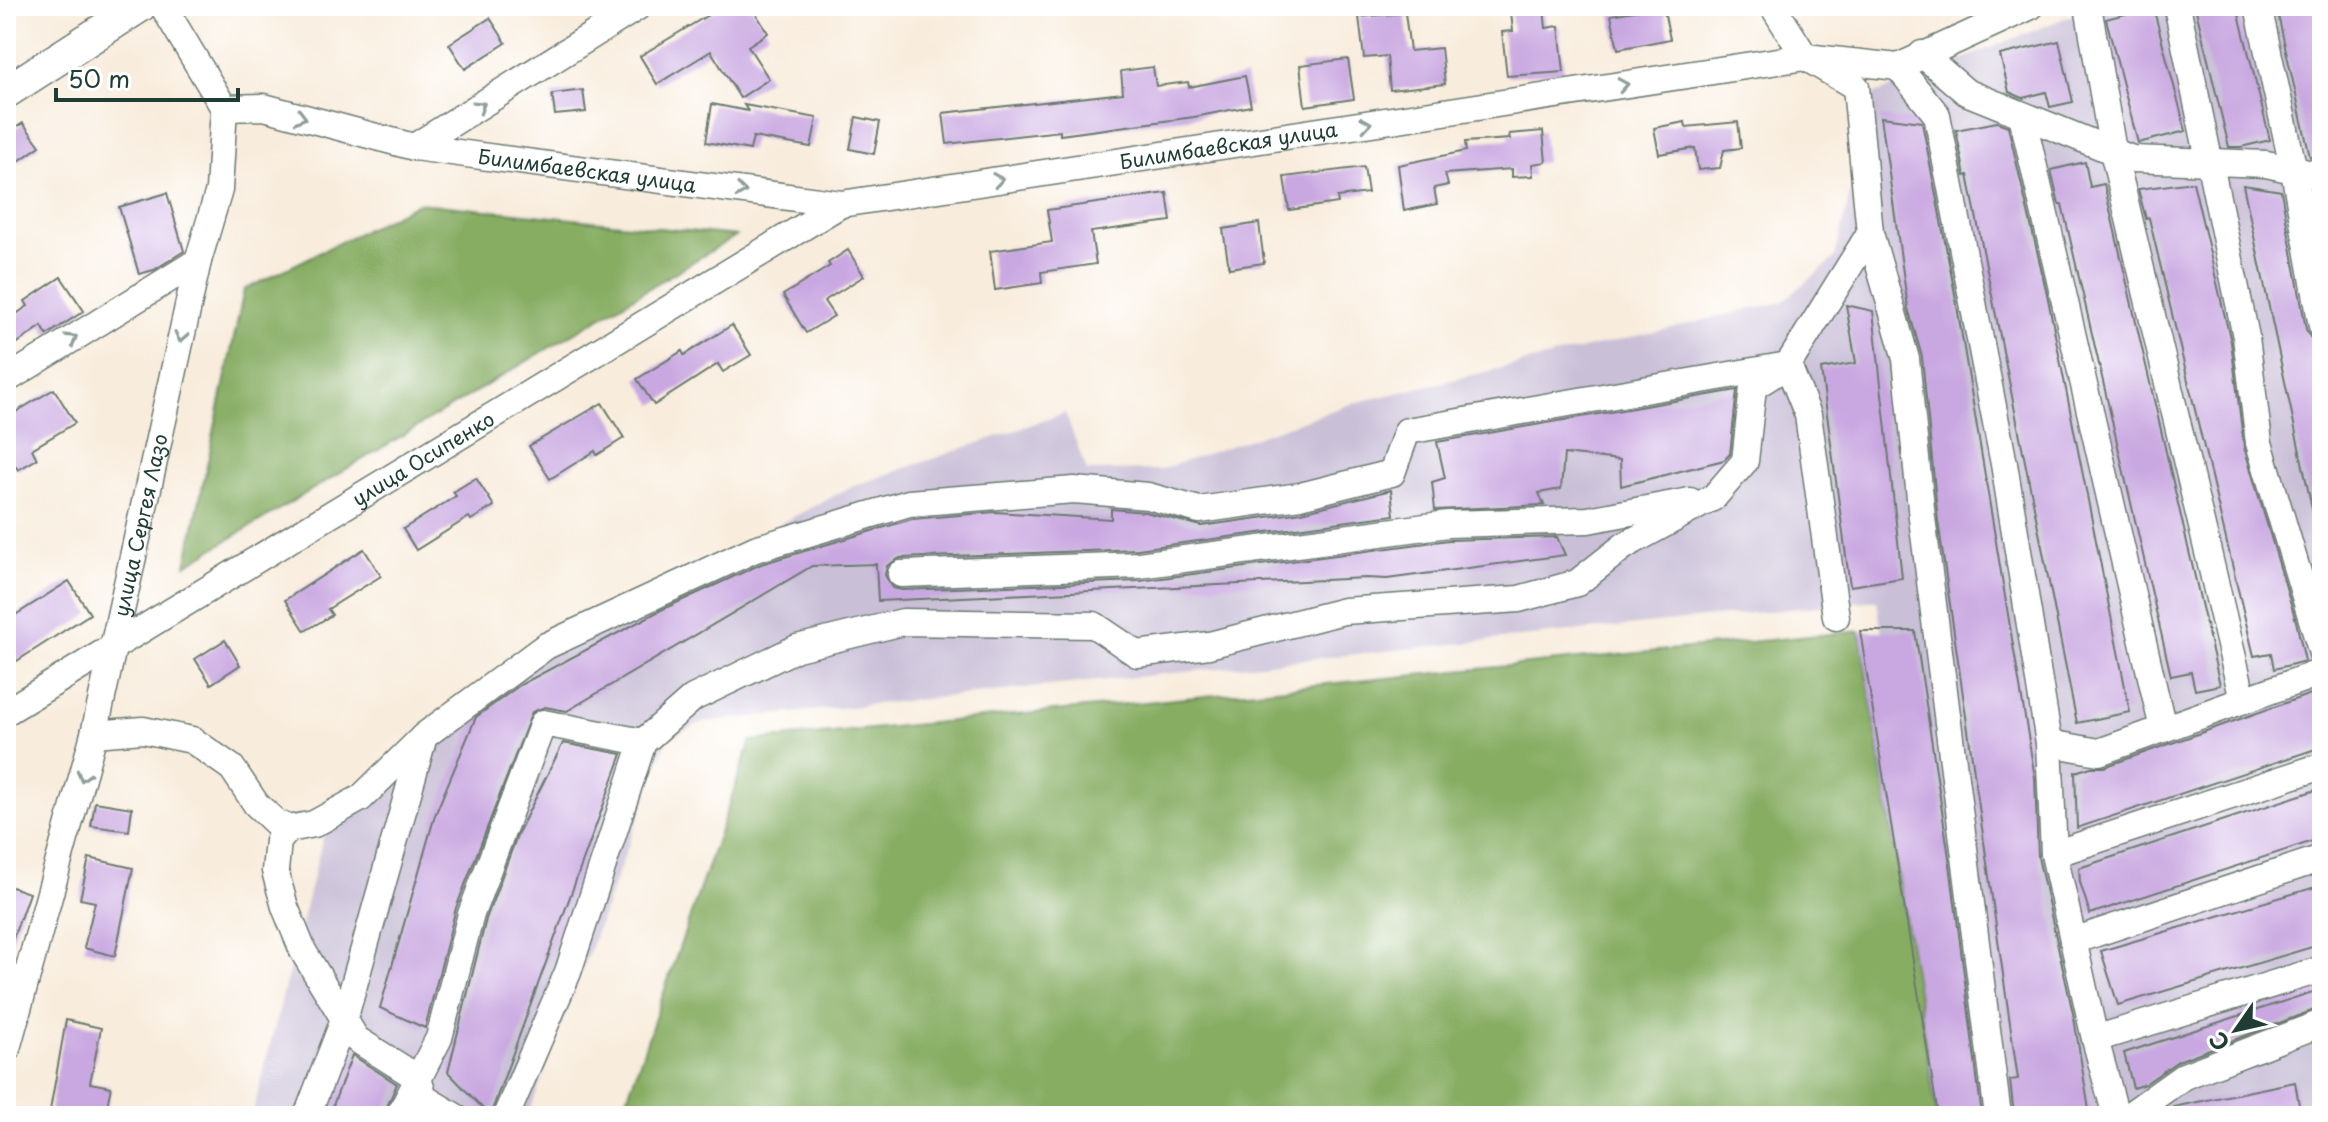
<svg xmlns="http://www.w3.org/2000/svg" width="2328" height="1122" viewBox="0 0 2328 1122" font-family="'Playpen Sans',sans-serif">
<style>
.industrial{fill:#c9bfd7}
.forest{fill:#87ad63;stroke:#53754c;stroke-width:2}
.building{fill:#c9a8e1}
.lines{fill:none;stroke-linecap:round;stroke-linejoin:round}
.minor-casing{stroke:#6b7a6f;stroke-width:29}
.major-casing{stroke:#6b7a6f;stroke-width:35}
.minor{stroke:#fff;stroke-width:26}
.major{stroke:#fff;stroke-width:32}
.oneway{stroke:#8f9e9a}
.labels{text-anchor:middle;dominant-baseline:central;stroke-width:7;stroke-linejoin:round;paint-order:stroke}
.street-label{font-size:20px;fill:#1f3d34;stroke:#fff}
</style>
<rect width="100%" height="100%" fill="#fff"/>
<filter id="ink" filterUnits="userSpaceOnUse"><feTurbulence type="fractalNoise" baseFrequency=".0125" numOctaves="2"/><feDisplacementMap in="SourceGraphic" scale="16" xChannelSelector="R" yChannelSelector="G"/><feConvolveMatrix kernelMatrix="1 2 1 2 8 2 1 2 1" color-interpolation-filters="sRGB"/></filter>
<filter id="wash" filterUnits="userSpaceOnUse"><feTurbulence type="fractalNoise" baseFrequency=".006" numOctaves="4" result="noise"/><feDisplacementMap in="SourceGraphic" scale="32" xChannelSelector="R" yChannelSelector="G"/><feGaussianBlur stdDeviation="1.8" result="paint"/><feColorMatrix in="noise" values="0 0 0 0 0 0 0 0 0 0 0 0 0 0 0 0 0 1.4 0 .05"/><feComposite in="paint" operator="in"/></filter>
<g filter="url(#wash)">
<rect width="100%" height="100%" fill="#f8ecdc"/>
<polygon class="industrial" points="2095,6 2322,6 2322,1116 1955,1116 1877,600 703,722 668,738 528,1116 252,1116 331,806 546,646 851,487 1065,413 1087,471 1160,470 1354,403 1782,302 1835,258 1873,95"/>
<g class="forest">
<polygon points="419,203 736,236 186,565 244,290"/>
<polygon points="1860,631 1937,1116 621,1116 751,741"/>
</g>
<g id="blocks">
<g class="building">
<polygon points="723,6 751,6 768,33 748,46 769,79 740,98 711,51 657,84 640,56"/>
<polygon points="1663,6 1670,39 1618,49 1611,15"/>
<polygon points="2195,6 2237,6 2270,140 2241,147 2229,147"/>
<polygon points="2276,6 2322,6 2322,160 2310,157"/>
<polygon points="2153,7 2186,131 2138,143 2106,19"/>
<polygon points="1544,9 1546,28 1559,26 1564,72 1507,76 1502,32 1513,31 1511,13"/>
<polygon points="1405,13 1410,51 1441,48 1445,84 1390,90 1387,56 1364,58 1359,17"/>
<polygon points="490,18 506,43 465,69 449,44"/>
<polygon points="2059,41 2073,102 2050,107 2046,92 2023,98 2009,92 2000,55"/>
<polygon points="1348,59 1354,99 1305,106 1300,65"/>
<polygon points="1153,67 1156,86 1188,82 1189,87 1245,76 1251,106 1194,117 1060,135 1060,131 947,144 943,113 1123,93 1121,71"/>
<polygon points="583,90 586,112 555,115 552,94"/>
<polygon points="712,104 748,111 744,105 817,118 811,147 753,137 750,150 706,142"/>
<polygon points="856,117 880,122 874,154 850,149"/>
<polygon points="1881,117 1922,122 1955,294 2035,778 2038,857 2074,1018 2090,1116 2014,1116 2010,1080 2018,1079 1938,521 1922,357 1908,308"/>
<polygon points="1685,122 1686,127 1738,122 1741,148 1724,150 1720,168 1698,170 1695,148 1659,154 1654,128"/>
<polygon points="1997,122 2008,126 2047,294 2130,712 2077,723 1968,175 1965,176 1956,130"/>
<polygon points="23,123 40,146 6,170 6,134"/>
<polygon points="1543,131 1546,162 1532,164 1533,176 1512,177 1512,169 1445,174 1448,185 1434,188 1437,204 1404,211 1398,165 1466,151 1465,142 1510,139 1509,134"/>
<polygon points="2085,162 2090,187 2104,184 2220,685 2195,690 2191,672 2171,676 2062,204 2059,204 2051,170"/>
<polygon points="1364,167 1368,193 1337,197 1338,203 1289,210 1284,177"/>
<polygon points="2193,182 2231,342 2244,447 2296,621 2305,661 2274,669 2271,653 2254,656 2149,218 2146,219 2138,189"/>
<polygon points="2243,185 2281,191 2306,329 2310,337 2317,341 2322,362 2322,513 2313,513"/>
<polygon points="2322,192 2322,236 2314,194"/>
<polygon points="167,193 184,251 154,270 139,274 119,207"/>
<polygon points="1167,193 1171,221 1091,232 1096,264 1041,272 1042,283 995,290 990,251 1052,242 1047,210"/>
<polygon points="1259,223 1264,263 1229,268 1223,229"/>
<polygon points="848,250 864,276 824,301 834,316 806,333 783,295 830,266 828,263"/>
<polygon points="61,277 84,311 47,335 42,326 6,351 6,321 28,306 25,301"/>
<polygon points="1846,305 1873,311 1902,578 1850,586 1821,369 1856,363"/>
<polygon points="732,325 751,355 723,372 718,364 654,405 637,379 682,351 684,355"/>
<polygon points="54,389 75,423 32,449 37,459 18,470 6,450 6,418"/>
<polygon points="1737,390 1730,454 1724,460 1621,486 1620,460 1564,454 1561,489 1539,493 1544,505 1435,510 1432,482 1445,478 1437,442"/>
<polygon points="602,403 624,438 597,455 595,451 550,479 529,446"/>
<polygon points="476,478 494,506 471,520 469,517 416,550 403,529 456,496 453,492"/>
<polygon points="1391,490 1394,515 1138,549 900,558 887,566 885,575 893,588 902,590 1140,581 1449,540 1557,537 1565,555 1387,579 1366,578 878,601 876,564 812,566 567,711 545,707 532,712 456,908 425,1028 380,1008 435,815 476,717 520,685 661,610 761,564 912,519 995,512 1111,519 1111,509 1145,512 1201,526 1302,512"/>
<polygon points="364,549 381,576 328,609 332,615 305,631 285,600"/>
<polygon points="69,581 90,614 6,668 6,621"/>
<polygon points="1860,631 1915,631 1950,864 1982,1116 1938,1116"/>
<polygon points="225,640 240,665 211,684 195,659"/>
<polygon points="2322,690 2322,747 2077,828 2075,772 2091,767 2104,767"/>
<polygon points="563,743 622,754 490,1116 448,1072 486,919 518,833"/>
<polygon points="2322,788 2322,838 2090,914 2080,882 2079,868"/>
<polygon points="95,802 132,808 129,831 91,826"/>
<polygon points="89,858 133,868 115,956 84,948 95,902 80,899"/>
<polygon points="6,885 29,893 9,950 6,949"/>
<polygon points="2322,885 2322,944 2118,1005 2101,951"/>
<polygon points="2322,989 2322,1007 2178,1061 2145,1084 2133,1088 2124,1053"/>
<polygon points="66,1020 101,1028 90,1083 111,1087 105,1116 49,1116"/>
<polygon points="352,1055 397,1084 383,1116 329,1116"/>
<polygon points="2295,1082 2301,1116 2174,1116 2173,1107"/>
</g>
</g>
</g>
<g filter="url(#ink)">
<use href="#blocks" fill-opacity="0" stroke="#6b7a6f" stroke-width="2"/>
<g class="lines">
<defs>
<g id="minor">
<polyline points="1773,6 1805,57 1856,87 1870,233 1906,359 1922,518 1998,1116"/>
<polyline points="2088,6 2113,151 2243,700"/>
<polyline points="2177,6 2246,337 2259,443 2322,653"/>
<polyline points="2258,6 2294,171 2322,326"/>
<polyline points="1922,54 1966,92 2132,159 2266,164 2322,176"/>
<polyline points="1898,67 1937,115 2004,464 2049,743 2054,854 2095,1039 2116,1116"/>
<path id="s1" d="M 224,108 L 264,107 L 414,147 L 841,204 L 1805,57 L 1898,67 L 2031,6"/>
<polyline points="2022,115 2163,729"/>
<polyline points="414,147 639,6"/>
<polyline points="6,380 198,261"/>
<polyline points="901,574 1139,565 1448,524 1588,520 1690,501"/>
<path id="s2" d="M 6,712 L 841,204"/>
<polyline points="94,734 143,730 192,740 232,768 256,804 275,822 289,829"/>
<polyline points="422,738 361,798 314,824 289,829 278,841 275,871 285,907 303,951 356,1039 418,1078 424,1098 454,1116"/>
<polyline points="2049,743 2099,752 2322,672"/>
<polyline points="2054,854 2322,766"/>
<polyline points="2073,941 2322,858"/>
<polyline points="2095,1039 2322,969"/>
<path id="s3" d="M 6,1052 L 94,734 L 198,261 L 219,190 L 224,108 L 163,6"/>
<polyline points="307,1116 344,1020 424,736 546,646 755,549 909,503 1074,490 1148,496 1199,510 1300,496 1392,473 1407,431 1788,365 1808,415 1836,617"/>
<polyline points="399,1116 439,1038 471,914 543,723 643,742"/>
<polyline points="506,1116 568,972 643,742 693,698 797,648 903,622 1094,625 1137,654 1209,645 1344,611 1519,599 1577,583 1624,546 1714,497 1745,461 1753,387 1788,365 1870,233"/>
<polyline points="2128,1116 2184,1076 2322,1023"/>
</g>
<polyline id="major" points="6,92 140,6"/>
</defs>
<use href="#minor" class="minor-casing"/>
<use href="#major" class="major-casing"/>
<use href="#minor" class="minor"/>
<use href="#major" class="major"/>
</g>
<defs><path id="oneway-chevron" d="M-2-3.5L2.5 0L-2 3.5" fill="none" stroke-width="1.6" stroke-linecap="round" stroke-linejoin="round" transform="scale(2)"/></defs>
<g class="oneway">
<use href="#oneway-chevron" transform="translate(1623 85) rotate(-9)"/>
<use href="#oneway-chevron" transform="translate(480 106) rotate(-32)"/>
<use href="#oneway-chevron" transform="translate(301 117) rotate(15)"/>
<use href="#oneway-chevron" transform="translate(1366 124) rotate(-9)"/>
<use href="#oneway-chevron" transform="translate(998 180) rotate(-9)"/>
<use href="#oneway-chevron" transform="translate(741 191) rotate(8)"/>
<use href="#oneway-chevron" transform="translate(181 337) rotate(102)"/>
<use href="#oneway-chevron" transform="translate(72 339) rotate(-32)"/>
<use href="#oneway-chevron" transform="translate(83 776) rotate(106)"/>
</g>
</g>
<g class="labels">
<g class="street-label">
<text stroke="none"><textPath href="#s1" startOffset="1018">Билимбаевская улица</textPath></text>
<text stroke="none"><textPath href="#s1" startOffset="370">Билимбаевская улица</textPath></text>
<text stroke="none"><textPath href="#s2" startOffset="488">улица Осипенко</textPath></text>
<text stroke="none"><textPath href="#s3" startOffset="544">улица Сергея Лазо</textPath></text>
</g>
</g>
<rect width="2328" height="1122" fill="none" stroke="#fff" stroke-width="32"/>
<g transform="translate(2236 1030) rotate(236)" stroke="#ffffff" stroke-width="6" paint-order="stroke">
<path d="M0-6L14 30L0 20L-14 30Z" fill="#1f3d34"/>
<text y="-12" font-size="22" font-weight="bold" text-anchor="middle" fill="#1f3d34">С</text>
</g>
<path d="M56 88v12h182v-12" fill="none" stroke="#1f3d34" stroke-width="4"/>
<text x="68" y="88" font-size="24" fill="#1f3d34" stroke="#ffffff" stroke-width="6" paint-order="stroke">50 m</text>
</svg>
